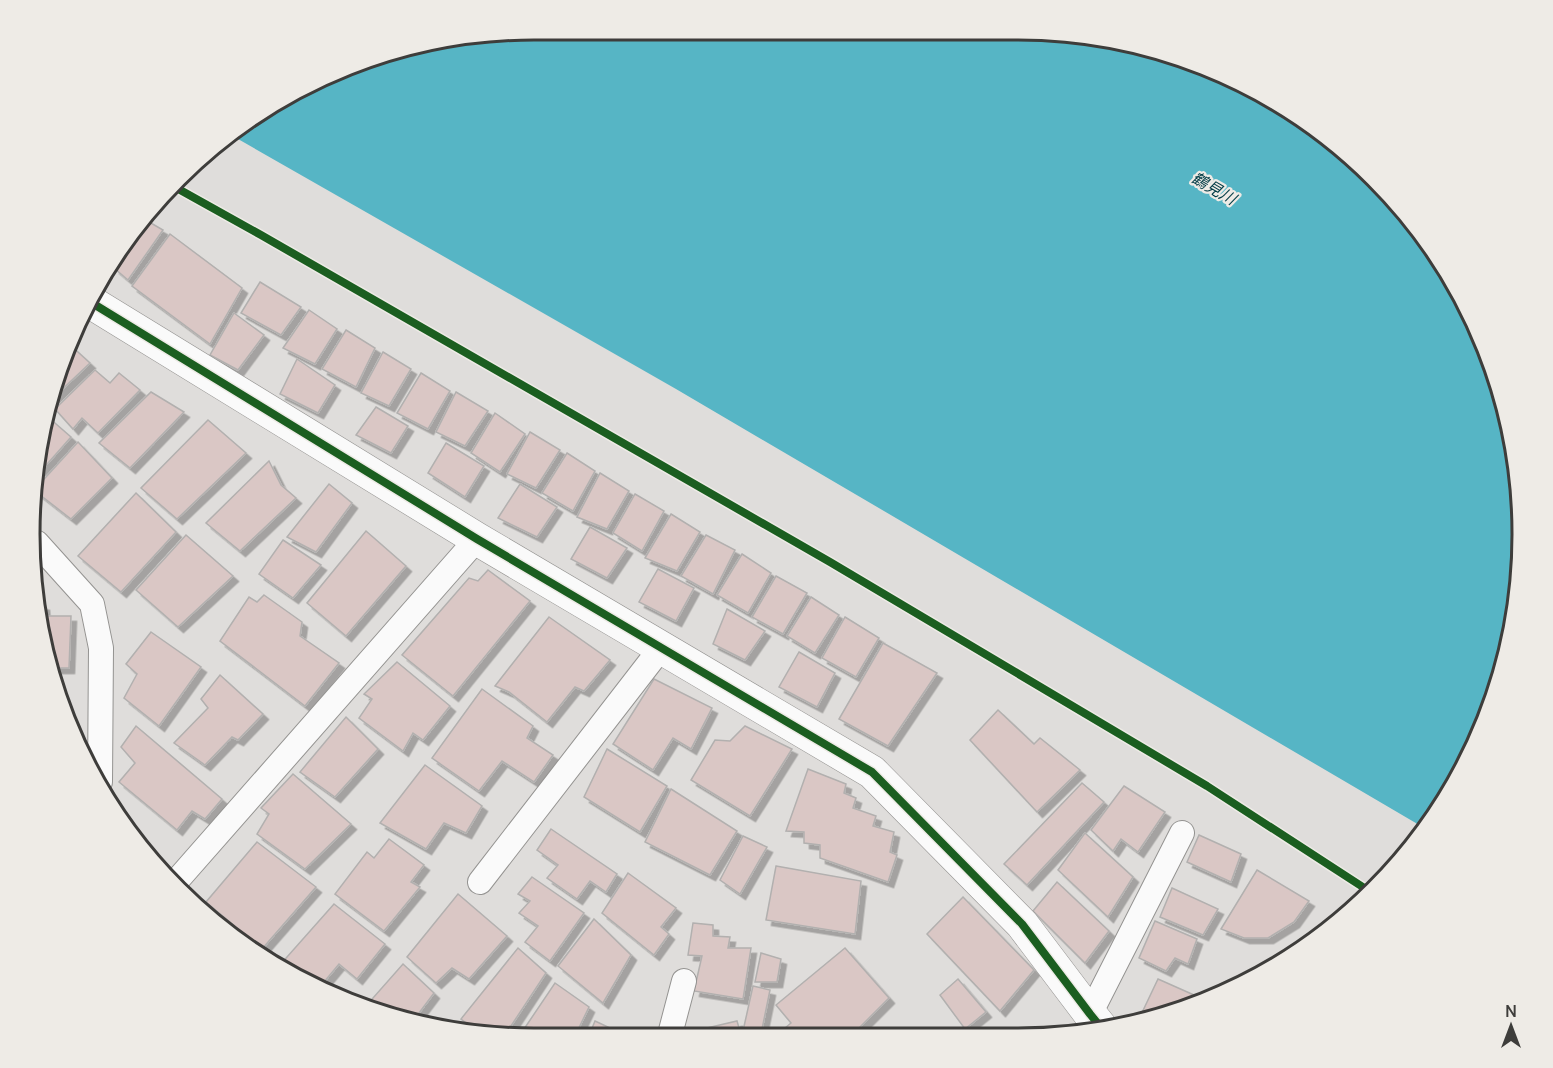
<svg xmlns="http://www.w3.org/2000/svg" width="1553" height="1068" viewBox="0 0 1553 1068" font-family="Manrope,'Noto Sans JP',sans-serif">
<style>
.water{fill:#56b5c5}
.building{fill:#dac7c5;stroke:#b2b0af;stroke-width:1.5;filter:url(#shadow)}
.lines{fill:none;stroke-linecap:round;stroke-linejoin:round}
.service-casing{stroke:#949391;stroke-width:26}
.minor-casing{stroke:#949391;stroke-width:34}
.service{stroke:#fafafa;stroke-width:24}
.minor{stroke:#fafafa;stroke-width:33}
.cycleway-casing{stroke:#eeebe6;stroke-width:11}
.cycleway{stroke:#1b5e20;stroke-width:8}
.labels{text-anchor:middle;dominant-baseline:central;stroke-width:4.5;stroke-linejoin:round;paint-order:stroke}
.water-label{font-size:16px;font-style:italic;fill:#023c46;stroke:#eeebe6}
.rim{fill:none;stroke:#3e3d3b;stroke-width:3}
</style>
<defs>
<filter id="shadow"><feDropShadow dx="5.5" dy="5.5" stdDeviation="0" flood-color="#0004"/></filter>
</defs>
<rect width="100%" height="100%" fill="#dfdddb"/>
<polygon class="water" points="534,30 1019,30 1117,40 1271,97 1376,178 1438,254 1485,341 1513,436 1523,534 1513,633 1485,727 1438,814 1426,829 676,389 231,135 254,115 403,47"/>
<g class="building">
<polygon points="144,219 163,230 128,280 114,268"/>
<polygon points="170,234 242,288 210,344 132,286"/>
<polygon points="260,282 301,307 281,335 241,313"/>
<polygon points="309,310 337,329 315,364 283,348"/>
<polygon points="234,313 264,335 238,370 210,355"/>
<polygon points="346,330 375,348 356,387 322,369"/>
<polygon points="68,343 90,363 53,398"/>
<polygon points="383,352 411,369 389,406 361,393"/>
<polygon points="297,359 335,385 318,413 280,394"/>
<polygon points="95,370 110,383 119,373 140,390 98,433 82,418 73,429 55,409"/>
<polygon points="421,373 450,391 428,429 397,413"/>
<polygon points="151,392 184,412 130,468 99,443"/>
<polygon points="456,392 488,411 465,446 436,432"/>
<polygon points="376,407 408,426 391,453 356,435"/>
<polygon points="495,413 525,434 500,472 471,453"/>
<polygon points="48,417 71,437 41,471 35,465"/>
<polygon points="208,420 246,453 177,519 141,488"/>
<polygon points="530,432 560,450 536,488 507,474"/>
<polygon points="78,442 112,478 71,519 35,491 35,489"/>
<polygon points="446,443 484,466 465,497 428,473"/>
<polygon points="567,453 595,471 573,511 542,493"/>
<polygon points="269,461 281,485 296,498 240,551 206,523"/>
<polygon points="600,473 629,491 607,529 577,517"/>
<polygon points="329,484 352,503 316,552 287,537"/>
<polygon points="520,484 557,507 537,537 498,518"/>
<polygon points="136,493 176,532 121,592 78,556"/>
<polygon points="635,494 664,511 642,551 613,533"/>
<polygon points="671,514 700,532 677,571 645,558"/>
<polygon points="590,527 627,548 607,578 571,559"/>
<polygon points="366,531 406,566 346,636 307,603"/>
<polygon points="186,535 233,576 178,627 136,590"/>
<polygon points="706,535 735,550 713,594 681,576"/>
<polygon points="283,540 321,565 293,598 259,574"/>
<polygon points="742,554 771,573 748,613 717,595"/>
<polygon points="658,569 694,588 676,621 639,602"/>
<polygon points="488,570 530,601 453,696 402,655 469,578 478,581"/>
<polygon points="776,576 807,593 783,634 752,617"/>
<polygon points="264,595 302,622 300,636 339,663 305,706 220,641 249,597 257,602"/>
<polygon points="811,597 839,615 815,653 787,636"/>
<polygon points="39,604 44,605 45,616 71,616 69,668 52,668 40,632"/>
<polygon points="727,609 765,631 745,660 713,644"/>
<polygon points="549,617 610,660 584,691 575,687 547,722 509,692 495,686"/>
<polygon points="845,617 879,638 856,677 822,658"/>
<polygon points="151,632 201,667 159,726 124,698 137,674 126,664"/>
<polygon points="883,643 937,673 888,746 839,719"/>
<polygon points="799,652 835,673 817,707 779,687"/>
<polygon points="397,662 450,706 423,740 413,733 403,751 359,718 372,699 364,694"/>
<polygon points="220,675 263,714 238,740 232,737 205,765 174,743 208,708 201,699"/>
<polygon points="654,679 712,708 691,749 673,738 653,770 613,744"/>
<polygon points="482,689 533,726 527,738 553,755 534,782 502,761 479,791 432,758"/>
<polygon points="998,710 1034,744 1040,738 1080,770 1037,812 970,740"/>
<polygon points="346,717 378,749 335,797 300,772"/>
<polygon points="136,726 222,799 205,819 192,811 177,830 119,782 135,763 121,747"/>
<polygon points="745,726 792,749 750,816 691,780 715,740 730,741"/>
<polygon points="607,749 667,786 640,832 584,797"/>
<polygon points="425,765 482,806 466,833 444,823 426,849 380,823"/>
<polygon points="808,769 846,784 844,793 856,798 853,808 876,816 873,826 894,832 890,852 897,855 888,882 820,858 820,845 804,843 804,832 786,831"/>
<polygon points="293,774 351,824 305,869 257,834 269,814 261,808"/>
<polygon points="1082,783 1104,802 1027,885 1004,864"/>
<polygon points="1124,786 1165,812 1138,852 1121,839 1113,851 1091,830"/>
<polygon points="671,789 737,831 710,875 645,842"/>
<polygon points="551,829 617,874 606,892 590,881 577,899 547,878 558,865 537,850"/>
<polygon points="1085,833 1133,877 1108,917 1058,870"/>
<polygon points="1199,835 1241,854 1231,882 1187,862"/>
<polygon points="743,836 767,847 740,894 720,880"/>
<polygon points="389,839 424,865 411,882 420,887 384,931 335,894 367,852 374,858"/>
<polygon points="257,842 316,887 262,949 206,902"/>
<polygon points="776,866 861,881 855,934 766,920"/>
<polygon points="1257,870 1309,901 1294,922 1268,938 1244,938 1221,929"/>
<polygon points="628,873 676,908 661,927 669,934 654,955 602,913"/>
<polygon points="532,877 584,913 550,961 525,942 538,926 519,913 530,901 518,894"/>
<polygon points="1057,882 1109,931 1085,963 1033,911"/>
<polygon points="1172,888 1218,909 1203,935 1160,917"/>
<polygon points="188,892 223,927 223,928 185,896"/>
<polygon points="458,894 507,936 469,979 452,968 436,983 407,957"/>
<polygon points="963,897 1034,970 1000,1011 927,934"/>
<polygon points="334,904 385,944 357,979 339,964 319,988 279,966"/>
<polygon points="594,919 631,955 603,1003 558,966"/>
<polygon points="1155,921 1197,939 1188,964 1175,958 1166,971 1139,958"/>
<polygon points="693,923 713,925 713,936 730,937 728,948 751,948 743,999 694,991 702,956 688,955"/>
<polygon points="518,948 546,973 505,1035 478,1032 461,1019"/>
<polygon points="845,948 889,998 849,1038 773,1038 791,1023 776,1005"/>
<polygon points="761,953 781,959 777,982 755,982"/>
<polygon points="403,964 434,993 413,1021 365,1007"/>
<polygon points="958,979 986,1012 965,1029 940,995"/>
<polygon points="1158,979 1203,999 1138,1021"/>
<polygon points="555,983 589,1007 574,1038 522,1037 520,1035"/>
<polygon points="753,986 770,990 761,1034 743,1031"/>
<polygon points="595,1021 623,1034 621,1038 588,1038"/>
<polygon points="737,1021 742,1038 681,1038 681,1034"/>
</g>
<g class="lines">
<defs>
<g id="service">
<polyline points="37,543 92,604 101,648 100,782"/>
<polyline points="480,882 661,648"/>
<polyline points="173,885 477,539"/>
<polyline points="1090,1014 1182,833"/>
<polyline points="669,1038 684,981"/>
</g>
<polyline id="minor" points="92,303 477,539 872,772 1022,924 1090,1014 1103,1030"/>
</defs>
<use href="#service" class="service-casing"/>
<use href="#minor" class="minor-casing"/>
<use href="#service" class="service"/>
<use href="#minor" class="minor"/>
<defs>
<g id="cycleway">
<polyline points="173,186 261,235 830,562 1207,786 1372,893"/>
<polyline points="92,303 477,539 872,772 1022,924 1090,1014 1103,1030"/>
</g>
</defs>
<use href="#cycleway" class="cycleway-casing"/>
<use href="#cycleway" class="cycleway"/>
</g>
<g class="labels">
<g class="water-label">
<text transform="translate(1214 188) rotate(30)">鶴見川</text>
</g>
</g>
<path d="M0 0H1553V1068H0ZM534 40H1018A494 494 0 0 1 1512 534V534A494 494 0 0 1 1018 1028H534A494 494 0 0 1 40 534V534A494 494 0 0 1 534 40Z" fill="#eeebe6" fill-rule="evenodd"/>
<path class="rim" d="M534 40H1018A494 494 0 0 1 1512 534V534A494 494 0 0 1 1018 1028H534A494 494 0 0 1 40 534V534A494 494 0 0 1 534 40Z"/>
<g transform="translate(1511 1026)" stroke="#eeebe6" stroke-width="4.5" paint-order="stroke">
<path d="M0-4.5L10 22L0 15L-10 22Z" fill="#3e3d3b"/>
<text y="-9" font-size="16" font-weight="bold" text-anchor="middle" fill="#3e3d3b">N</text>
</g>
</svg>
